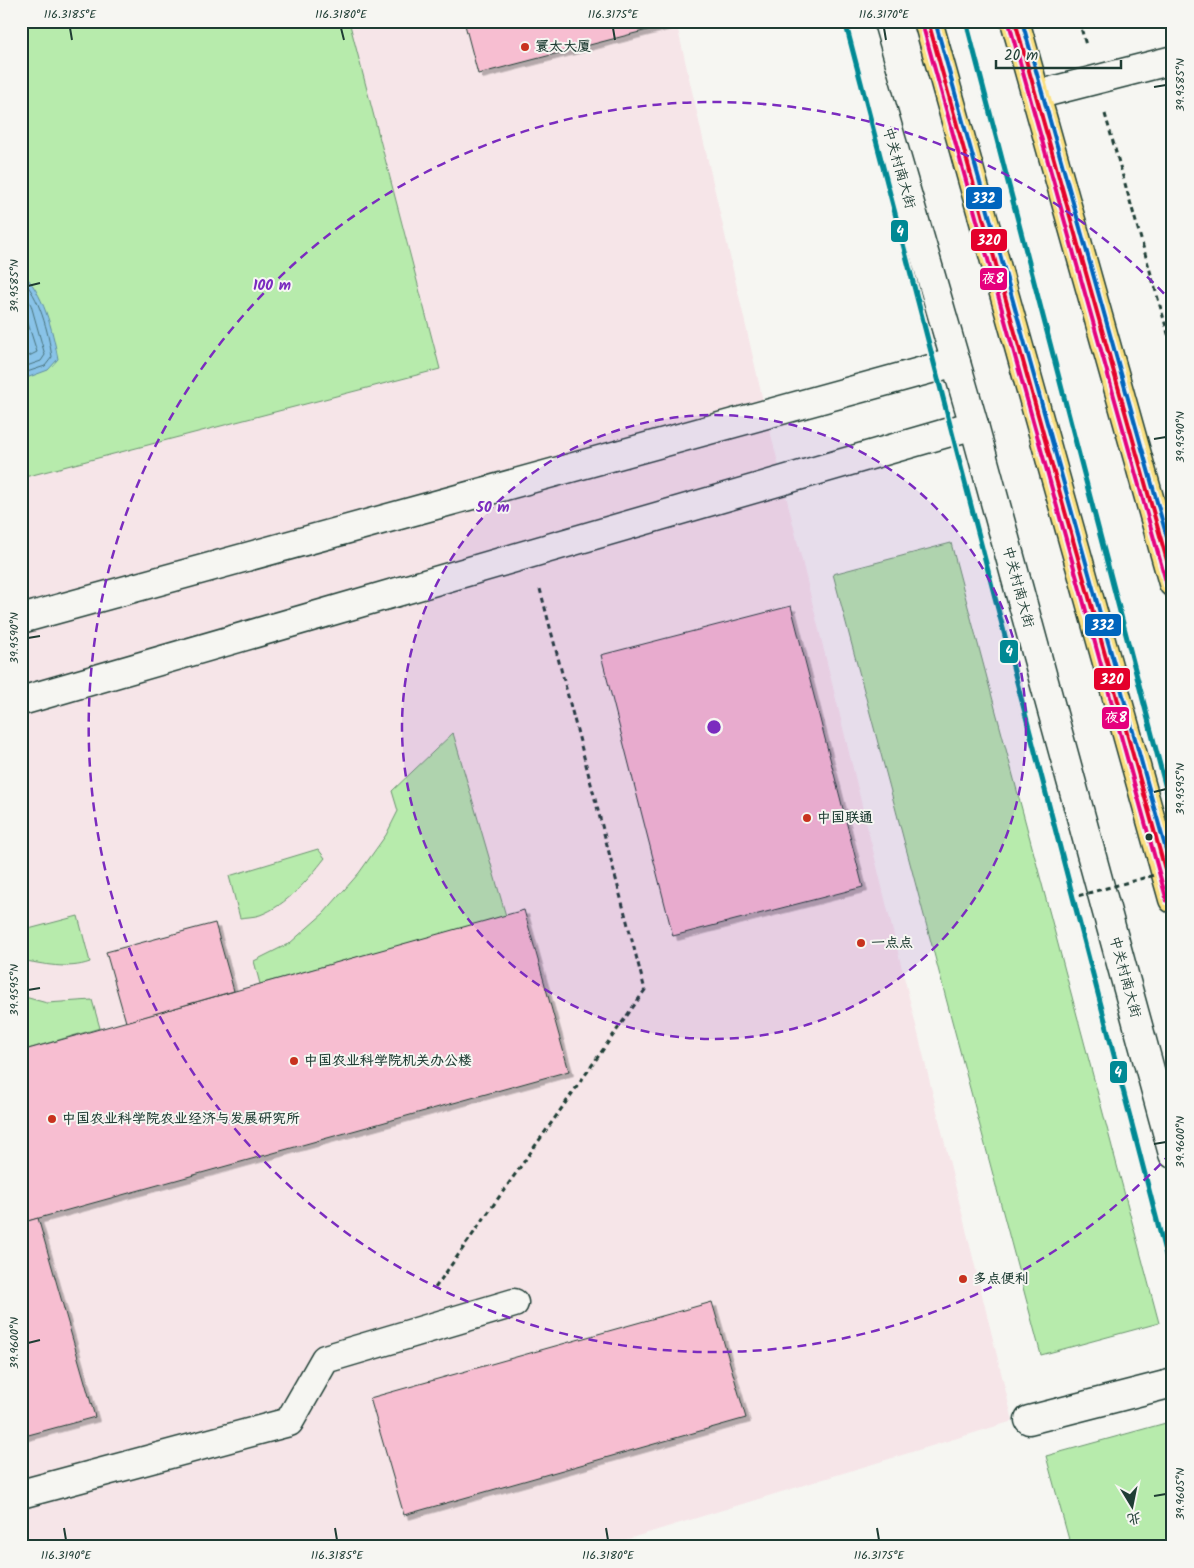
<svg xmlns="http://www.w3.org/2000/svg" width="1194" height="1568" viewBox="0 0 1194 1568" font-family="Kalam,'LXGW WenKai TC',sans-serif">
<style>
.built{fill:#f6e5e8}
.green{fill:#b7ebac;stroke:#6b9470}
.water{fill:#89c3e8;stroke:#5f8da0}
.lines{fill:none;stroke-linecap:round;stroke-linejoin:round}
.shore{stroke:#49737c;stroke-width:1}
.building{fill:#f7bed1;stroke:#1f3d34;filter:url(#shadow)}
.street-casing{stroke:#1f3d34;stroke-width:31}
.secondary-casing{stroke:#1f3d34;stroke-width:31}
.primary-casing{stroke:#1f3d34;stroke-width:31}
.path{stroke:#1f3d34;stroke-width:3;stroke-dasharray:5 4;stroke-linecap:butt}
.street{stroke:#f6f6f2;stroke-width:28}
.secondary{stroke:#f6f6f2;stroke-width:28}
.primary{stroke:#fbe080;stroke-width:28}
.path-bridge{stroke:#1f3d34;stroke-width:3;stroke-dasharray:5 4;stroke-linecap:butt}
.bus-1-casing{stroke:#f6f6f2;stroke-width:8}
.bus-2-casing{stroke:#f6f6f2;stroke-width:8}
.bus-3-casing{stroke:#f6f6f2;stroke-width:8}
.bus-1{stroke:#e4002b;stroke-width:4}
.bus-2{stroke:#e5007d;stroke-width:4}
.bus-3{stroke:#0065bd;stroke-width:4}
.metro-1-casing{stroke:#f6f6f2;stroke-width:9}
.metro-1{stroke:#008994;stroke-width:5}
.ticks{fill:none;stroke:#1f3d34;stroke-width:2}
.ring{fill:none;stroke:#7b2cbf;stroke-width:2.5;stroke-dasharray:9 6}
.poi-dot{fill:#c8321e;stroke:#f6f6f2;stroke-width:2}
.bus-dot{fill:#1f3d34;stroke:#f6f6f2;stroke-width:2}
.labels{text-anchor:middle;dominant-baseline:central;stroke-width:4;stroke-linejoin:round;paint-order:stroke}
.poi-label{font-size:14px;font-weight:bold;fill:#1f3d34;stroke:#f6f6f2;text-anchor:start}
.street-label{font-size:14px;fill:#1f3d34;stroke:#f6f6f2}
.centre{fill:#7b2cbf;stroke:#f6f6f2;stroke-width:2.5}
.ring-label{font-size:15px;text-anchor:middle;font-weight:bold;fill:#7b2cbf;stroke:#f6f6f2;stroke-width:4;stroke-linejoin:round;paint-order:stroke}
.line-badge{stroke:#f6f6f2;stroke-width:2}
.badge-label{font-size:14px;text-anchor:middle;font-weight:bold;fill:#fff}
.neatline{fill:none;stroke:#1f3d34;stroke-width:2}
.ticks-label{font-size:12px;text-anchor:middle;fill:#1f3d34}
</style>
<defs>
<filter id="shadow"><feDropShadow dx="4.5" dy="4.5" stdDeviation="0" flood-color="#0004"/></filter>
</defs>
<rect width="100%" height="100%" fill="#f6f6f2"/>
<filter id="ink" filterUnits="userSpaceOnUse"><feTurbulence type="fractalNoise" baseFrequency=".02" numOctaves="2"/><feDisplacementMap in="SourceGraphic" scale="10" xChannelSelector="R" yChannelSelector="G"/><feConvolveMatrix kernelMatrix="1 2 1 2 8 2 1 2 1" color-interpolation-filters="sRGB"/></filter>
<g filter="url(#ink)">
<polygon class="built" points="21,21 676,21 766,414 1013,1421 602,1547 21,1547"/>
<g class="green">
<polygon points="21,21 349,21 440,369 21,478"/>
<polygon points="951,543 1159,1323 1041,1355 833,574"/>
<polygon points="453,733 506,916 260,984 254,961 290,943 324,913 359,873 386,835 398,811 392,791"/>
<path d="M 318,849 L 325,858 C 308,880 287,905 260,915 C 254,917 246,917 240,918 L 229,876 Z"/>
<path d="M 78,916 L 90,962 C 68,970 43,964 21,960 L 21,931 Z"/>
<polygon points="21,996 47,1003 92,1000 100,1028 21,1051"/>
<polygon points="1173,1421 1173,1547 1071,1547 1046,1456"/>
</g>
<path class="water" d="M 21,271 C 44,294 52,328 58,359 L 48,370 L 21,380 Z"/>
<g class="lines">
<g class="shore">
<path d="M 21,278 C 40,297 48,331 52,357 L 45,366 L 21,374"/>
<polyline points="21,287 31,305 45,355 41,361 21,368"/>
<polyline points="21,301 37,352 21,360"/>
</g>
</g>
<g class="building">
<polygon points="464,21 682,21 478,74"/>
<polygon points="791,606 863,887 673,936 601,655"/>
<polygon points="524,910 569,1071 21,1223 21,1051"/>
<polygon points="215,923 234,991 126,1022 106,952"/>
<polygon points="38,1218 95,1417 21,1437 21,1223"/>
<polygon points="712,1302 746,1418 404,1515 370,1398"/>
</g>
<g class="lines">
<defs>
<g id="street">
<polyline points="1036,95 1173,60"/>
<polyline points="21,619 956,362"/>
<polyline points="21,701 974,425"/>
<polyline points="1029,1420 1173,1383"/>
<polyline points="21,1494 289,1422 325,1359 514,1303"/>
</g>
<polyline id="secondary" points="857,21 974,425 1173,1154"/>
<g id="primary">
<polyline points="928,21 1173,899"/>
<polyline points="1015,21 1173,583"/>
</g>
</defs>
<use href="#street" class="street-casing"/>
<use href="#secondary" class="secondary-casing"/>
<use href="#primary" class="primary-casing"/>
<g class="path">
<polyline points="1079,21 1086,45"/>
<polyline points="1105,114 1173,351"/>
<polyline points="435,1288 645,990 540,589"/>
</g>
<use href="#street" class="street"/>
<use href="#secondary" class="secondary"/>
<use href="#primary" class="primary"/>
<polyline class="path-bridge" points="1070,898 1173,870"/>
<defs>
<g id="bus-1">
<polyline points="928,21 1173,898"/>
<polyline points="1015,21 1173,582"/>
</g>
<g id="bus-2">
<polyline points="922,23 1167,901"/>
<polyline points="1009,23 1167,585"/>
</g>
<g id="bus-3">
<polyline points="935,21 1173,875"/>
<polyline points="1022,21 1173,559"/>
</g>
</defs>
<use href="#bus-1" class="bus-1-casing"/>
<use href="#bus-2" class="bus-2-casing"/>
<use href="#bus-3" class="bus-3-casing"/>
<use href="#bus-1" class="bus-1"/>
<use href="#bus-2" class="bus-2"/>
<use href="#bus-3" class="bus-3"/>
<defs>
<g id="metro-1">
<polyline points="845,21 1173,1282"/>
<polyline points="966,21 1173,815"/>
</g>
</defs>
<use href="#metro-1" class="metro-1-casing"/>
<use href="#metro-1" class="metro-1"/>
</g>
</g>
<path class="ticks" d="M 70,28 L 72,40M 341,28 L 344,40M 613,28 L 615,40M 884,28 L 886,40M 1154,87 L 1166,85M 28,286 L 40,283M 1154,439 L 1166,437M 28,638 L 40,636M 1154,792 L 1166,789M 28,990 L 40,988M 1154,1144 L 1166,1142M 28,1343 L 40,1340M 1154,1496 L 1166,1494M 64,1528 L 66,1540M 335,1528 L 337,1540M 606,1528 L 608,1540M 877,1528 L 879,1540"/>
<circle cx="714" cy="727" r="312" fill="#7b2cbf" fill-opacity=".12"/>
<g class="ring">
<circle cx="714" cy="727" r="312"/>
<path d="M1171 1153A625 625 0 1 1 1171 301"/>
</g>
<g class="poi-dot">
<circle cx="525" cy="47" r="5"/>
<circle cx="807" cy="818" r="5"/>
<circle cx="861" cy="943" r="5"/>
<circle cx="294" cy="1061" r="5"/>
<circle cx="52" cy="1119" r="5"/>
<circle cx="963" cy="1279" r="5"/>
</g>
<circle class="bus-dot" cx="1149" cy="837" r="4.5"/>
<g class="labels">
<g class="poi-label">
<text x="535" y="47">寰太大厦</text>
<text x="817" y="818">中国联通</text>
<text x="871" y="943">一点点</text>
<text x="304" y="1061">中国农业科学院机关办公楼</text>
<text x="62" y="1119">中国农业科学院农业经济与发展研究所</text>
<text x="973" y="1279">多点便利</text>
</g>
<g class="street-label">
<text transform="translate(899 168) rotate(74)">中关村南大街</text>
<text transform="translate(1018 587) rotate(75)">中关村南大街</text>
<text transform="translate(1125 977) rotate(75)">中关村南大街</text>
</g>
</g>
<circle cx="714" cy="727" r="8" class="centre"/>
<g class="ring-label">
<text x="272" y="290">100 m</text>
<text x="493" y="512">50 m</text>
</g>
<g class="line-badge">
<rect x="965" y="186" width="38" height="24" rx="5" fill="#0065bd"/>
<rect x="890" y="219" width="19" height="24" rx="5" fill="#008994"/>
<rect x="970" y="228" width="38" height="24" rx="5" fill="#e4002b"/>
<rect x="979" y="267" width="29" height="24" rx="5" fill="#e5007d"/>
<rect x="1084" y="613" width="38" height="24" rx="5" fill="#0065bd"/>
<rect x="999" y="639" width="20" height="25" rx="5" fill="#008994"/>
<rect x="1093" y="667" width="38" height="24" rx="5" fill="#e4002b"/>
<rect x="1101" y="706" width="29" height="24" rx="5" fill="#e5007d"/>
<rect x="1109" y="1060" width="19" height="24" rx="5" fill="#008994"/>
</g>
<g class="badge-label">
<text x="984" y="203">332</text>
<text x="900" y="236">4</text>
<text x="989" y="245">320</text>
<text x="993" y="283">夜8</text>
<text x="1103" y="630">332</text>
<text x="1009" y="656">4</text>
<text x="1112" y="684">320</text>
<text x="1116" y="722">夜8</text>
<text x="1118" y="1077">4</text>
</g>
<rect width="1194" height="1568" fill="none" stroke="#f6f6f2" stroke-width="55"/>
<g transform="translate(1132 1506) rotate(170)" stroke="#f6f6f2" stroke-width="4" paint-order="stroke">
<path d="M0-4L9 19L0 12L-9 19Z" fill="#1f3d34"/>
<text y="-8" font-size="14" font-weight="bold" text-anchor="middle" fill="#1f3d34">北</text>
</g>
<path d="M996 60v8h125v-8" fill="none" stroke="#1f3d34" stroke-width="2.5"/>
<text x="1004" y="60" font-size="15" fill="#1f3d34" stroke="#f6f6f2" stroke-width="4" paint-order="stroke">20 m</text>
<rect x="28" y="28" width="1138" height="1512" class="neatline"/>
<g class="ticks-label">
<text x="70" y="18">116.3185°E</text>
<text x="341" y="18">116.3180°E</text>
<text x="613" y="18">116.3175°E</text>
<text x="884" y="18">116.3170°E</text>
<text transform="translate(1180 85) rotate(-90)" y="4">39.9585°N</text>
<text transform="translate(14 286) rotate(-90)" y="4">39.9585°N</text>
<text transform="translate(1180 437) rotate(-90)" y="4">39.9590°N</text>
<text transform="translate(14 638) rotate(-90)" y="4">39.9590°N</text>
<text transform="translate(1180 789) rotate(-90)" y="4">39.9595°N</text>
<text transform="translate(14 990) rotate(-90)" y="4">39.9595°N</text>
<text transform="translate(1180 1142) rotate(-90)" y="4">39.9600°N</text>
<text transform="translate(14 1343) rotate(-90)" y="4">39.9600°N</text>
<text transform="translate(1180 1494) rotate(-90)" y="4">39.9605°N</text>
<text x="66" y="1559">116.3190°E</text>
<text x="337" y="1559">116.3185°E</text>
<text x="608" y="1559">116.3180°E</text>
<text x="879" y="1559">116.3175°E</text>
</g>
</svg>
